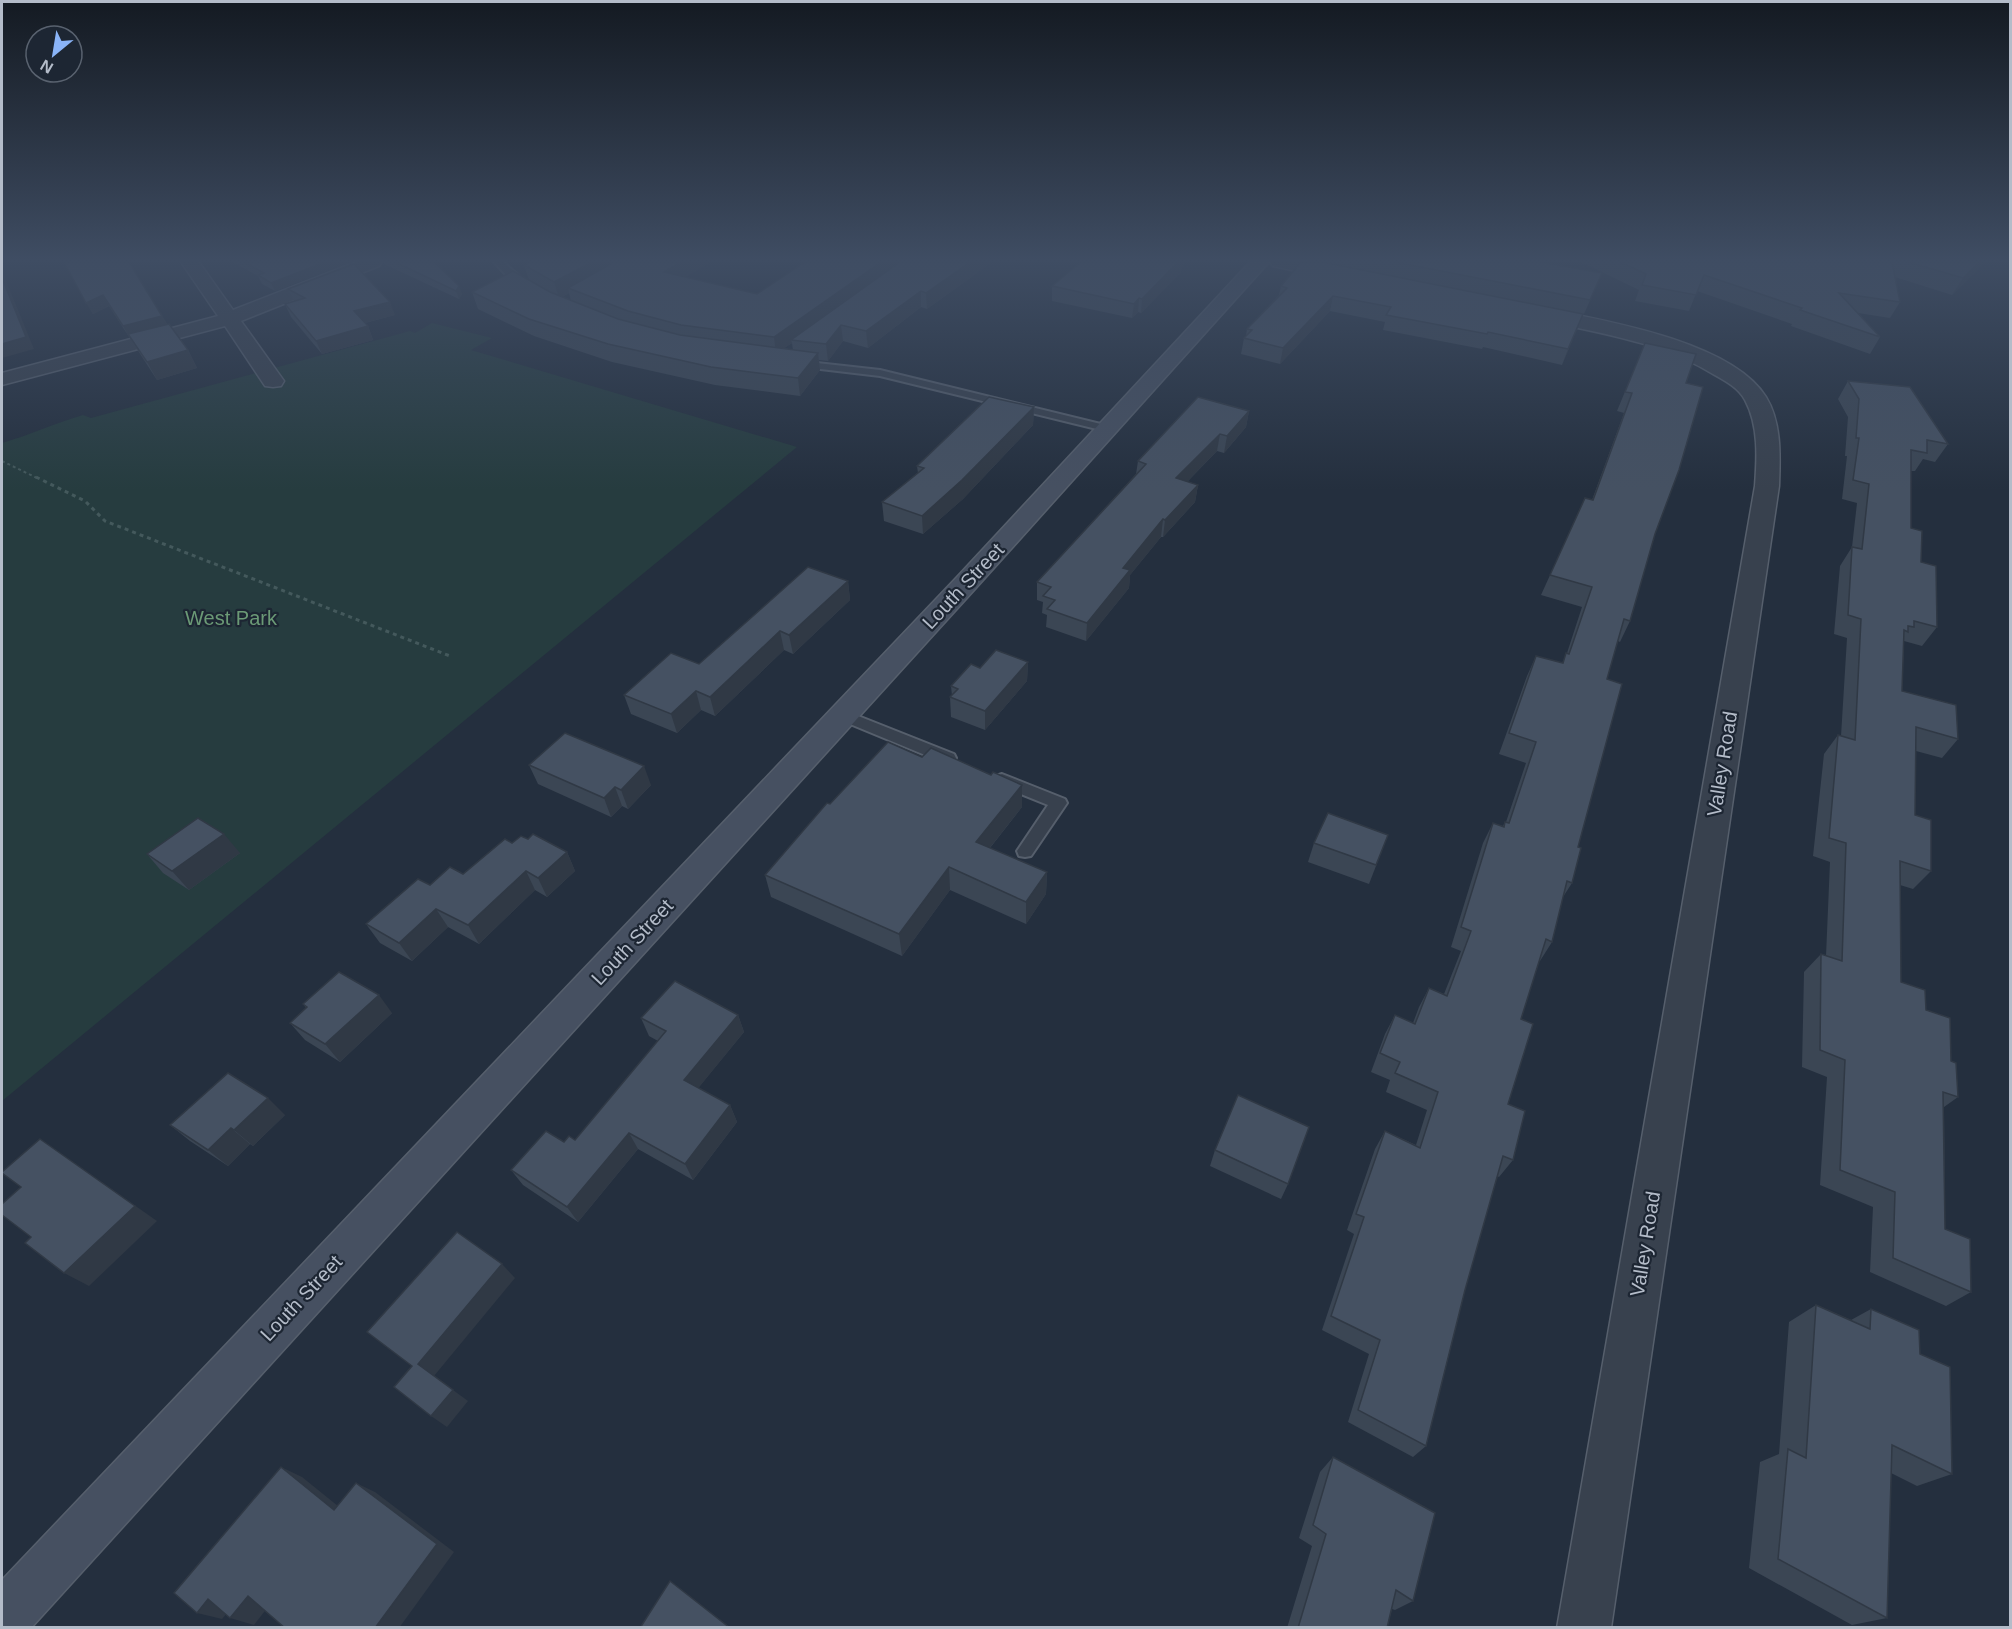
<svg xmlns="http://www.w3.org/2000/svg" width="2012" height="1629" viewBox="0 0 2012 1629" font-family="Helvetica,sans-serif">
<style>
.green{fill:#263c3f}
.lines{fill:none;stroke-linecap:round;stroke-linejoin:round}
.service-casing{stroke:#565f6c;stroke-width:4}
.minor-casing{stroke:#565f6c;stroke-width:3}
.secondary-casing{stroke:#565f6c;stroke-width:3}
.path-far1{stroke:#44595c;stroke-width:2;stroke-dasharray:3 3;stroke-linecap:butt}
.path{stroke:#44595c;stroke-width:3;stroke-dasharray:4 4;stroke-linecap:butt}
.service{fill:#38414e;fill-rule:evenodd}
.minor{fill:#38414e;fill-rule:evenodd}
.secondary{fill:#465061;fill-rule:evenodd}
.wall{fill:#3b4654;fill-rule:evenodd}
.shaded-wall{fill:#303945}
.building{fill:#455162;stroke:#303945;stroke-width:1.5}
.labels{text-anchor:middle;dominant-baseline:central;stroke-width:4.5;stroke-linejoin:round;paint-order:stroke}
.street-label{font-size:20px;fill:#b4bcc9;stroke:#1d2633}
.park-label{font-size:20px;fill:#6b9a76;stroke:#1d2633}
</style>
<rect width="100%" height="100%" fill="#242f3e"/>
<path class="green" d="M 432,323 L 492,338 L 471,350 L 797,447 L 2,1101 L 2,443 C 30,435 55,423 83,415 L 91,418 L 410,331 L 415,333 Z"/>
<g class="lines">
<defs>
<g id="service">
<polygon points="494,262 503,262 531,286 526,289 513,282"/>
<polygon points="799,361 880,370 1113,427 1115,429 1109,432 880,376 795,366 795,362"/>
<polygon points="843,710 954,754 956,758 954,762 942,762 838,719 835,715 838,711"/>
<polygon points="1002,774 1065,799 1067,803 1031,856 1025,857 1019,856 1017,851 1048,805 996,784 994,780 996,776"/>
</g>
<g id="minor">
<polygon points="181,262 199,262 233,310 356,262 382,262 379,266 241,321 284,381 281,386 273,387 265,386 225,326 2,385 2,373 218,316"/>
<polygon points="1270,262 1307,262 1349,271 1351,275 1349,279 1342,281 1273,266"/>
<path d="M 1536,307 C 1597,319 1731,340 1766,397 C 1782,423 1780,457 1779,486 L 1611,1628 L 1557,1628 L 1755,486 C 1757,458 1759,426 1745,400 C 1739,388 1724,380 1713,374 C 1656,339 1593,333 1529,317 L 1526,313 L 1529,309 Z"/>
</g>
<polygon id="secondary" points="1250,262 1269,262 975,589 31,1628 2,1628 2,1580 957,577"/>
</defs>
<use href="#service" class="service-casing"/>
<use href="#minor" class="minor-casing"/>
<use href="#secondary" class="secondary-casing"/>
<polyline class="path-far1" points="2,461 39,479"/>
<polyline class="path" points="36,477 85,501 105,521 450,656"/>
<use href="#service" class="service"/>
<use href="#minor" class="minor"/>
<use href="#secondary" class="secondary"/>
</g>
<g class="wall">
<polygon points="64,262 162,316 167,324 188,350 197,368 157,380 109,306 93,314"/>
<polygon points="233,262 347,262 347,263 275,291 262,284 258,276"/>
<polygon points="383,262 434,262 462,294 459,299 384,264"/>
<path d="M 805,262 L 992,262 L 927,309 L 921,307 L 868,348 L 843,341 L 828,361 L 819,360 L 820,370 L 800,396 L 715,385 L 612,362 L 534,336 L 478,309 L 472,292 L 529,280 L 524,265 L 686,277 L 757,294 ZM 569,293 L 571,301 L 562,297 ZM 792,343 L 793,350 L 784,348 Z"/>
<polygon points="1081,262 1184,262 1183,266 1181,269 1181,272 1141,313 1138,312 1132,318 1052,301 1052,286"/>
<polygon points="1301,262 1540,262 1596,287 1584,314 1583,314 1562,365 1483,347 1482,349 1383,330 1385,322 1330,311 1280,364 1241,354 1244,338 1246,336 1247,329 1279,295 1281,286"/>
<polygon points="1581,262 1985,262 1952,295 1895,277 1900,302 1890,318 1858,313 1880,337 1870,354 1791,326 1792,324 1697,291 1689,311 1635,301 1639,290"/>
<polygon points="288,289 395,315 365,323 368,326 373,340 322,354 291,317 285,304 294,301"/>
<polygon points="1645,343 1686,383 1655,534 1630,621 1620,642 1618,641 1607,679 1572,883 1563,897 1552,942 1540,961 1539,961 1521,1019 1508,1104 1513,1160 1499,1177 1497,1176 1465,1290 1426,1446 1413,1457 1348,1422 1369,1354 1322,1330 1354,1234 1347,1230 1375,1149 1385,1131 1416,1145 1427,1110 1386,1092 1390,1080 1371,1072 1385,1034 1395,1015 1413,1023 1419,1007 1429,988 1444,994 1461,951 1451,947 1483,843 1493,823 1503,826 1505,822 1506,822 1526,763 1499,754 1527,676 1536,656 1562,663 1567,653 1582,607 1541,595 1585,498 1592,500 1624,413 1617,411"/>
<polygon points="1848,381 1948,444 1935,462 1923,459 1915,471 1911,471 1911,528 1921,562 1937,627 1922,646 1904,641 1902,691 1958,739 1942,758 1916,751 1915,815 1931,871 1913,889 1900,885 1901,982 1926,1010 1951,1061 1958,1097 1944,1107 1945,1229 1971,1292 1946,1306 1870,1272 1873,1207 1820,1185 1827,1077 1802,1067 1804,972 1821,954 1826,956 1830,862 1813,856 1824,754 1838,735 1841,736 1847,638 1834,634 1840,566 1852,547 1857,503 1842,499 1847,456 1845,456 1848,417 1838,399"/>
<polygon points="1034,407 1033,425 963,499 923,534 884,521 882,502 918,473 917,466"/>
<polygon points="1249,411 1246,427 1224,453 1217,451 1187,482 1198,485 1195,502 1163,537 1161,537 1130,575 1129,588 1086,641 1046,627 1047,615 1042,613 1043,602 1037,600 1037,582 1136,474 1138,461"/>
<polygon points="848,581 850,600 793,654 784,650 715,716 701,710 677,733 631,714 624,695 699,664"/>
<polygon points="1028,662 1027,681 985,730 951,717 950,697 952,696 951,686 980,668"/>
<polygon points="529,765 651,785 628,809 622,806 611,817 538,784"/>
<polygon points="830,804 1022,807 990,848 1047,872 1046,894 1026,924 950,890 902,956 771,897 765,875"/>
<polygon points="1388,835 1369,884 1308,862 1314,843"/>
<polygon points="528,839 567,852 575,871 547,897 535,890 479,944 448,927 412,961 380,943 366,924 430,885 463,874"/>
<polygon points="240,853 189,890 163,873 147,854"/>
<polygon points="303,1004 392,1013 340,1062 305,1040 290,1023 306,1008"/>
<polygon points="738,1015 744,1032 698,1088 730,1105 737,1122 693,1180 638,1149 578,1222 523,1185 511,1170 564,1142 575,1140 658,1041 649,1036 641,1018"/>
<polygon points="285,1115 253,1146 250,1144 228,1166 190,1141 170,1125"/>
<polygon points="1215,1150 1288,1184 1281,1199 1210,1166"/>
<polygon points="1816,1305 1851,1320 1871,1309 1920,1354 1952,1474 1917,1486 1891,1473 1887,1618 1852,1625 1749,1568 1760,1462 1779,1454 1789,1322"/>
<polygon points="1333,1457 1413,1601 1395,1610 1392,1609 1387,1628 1287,1628 1312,1546 1299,1538 1320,1472"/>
</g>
<g class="shaded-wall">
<polygon points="325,262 347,262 347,263 275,291 271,283"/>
<polygon points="592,262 625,262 568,288 569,293 559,298 554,282"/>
<polygon points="681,262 711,262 668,288 664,272"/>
<polygon points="881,262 905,262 791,340 792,343 776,354 774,337"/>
<polygon points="970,262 992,262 927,309 926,293"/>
<polygon points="1178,262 1184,262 1183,266 1181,269 1181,272 1141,313 1142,299"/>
<polygon points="1979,262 1985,262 1952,295 1963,278"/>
<polygon points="2,271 34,349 2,358"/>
<polygon points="459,286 462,294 459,299 456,291"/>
<polygon points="921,291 921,307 868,348 866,331"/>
<polygon points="103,295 109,306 93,314 86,303"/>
<polygon points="1333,296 1330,311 1280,364 1283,348"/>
<polygon points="1139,298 1138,312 1132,318 1134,304"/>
<polygon points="390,302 395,315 360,324 354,311"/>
<polygon points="1583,314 1577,329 1562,365 1568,349"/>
<polygon points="162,316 169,327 129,337 123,326"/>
<polygon points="841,325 843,341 828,361 826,344"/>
<polygon points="368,326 373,340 322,354 316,341"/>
<polygon points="188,350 197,368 157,380 147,362"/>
<polygon points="818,353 820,370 800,396 798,378"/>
<polygon points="1034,407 1033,425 963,499 923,534 922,516"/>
<polygon points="1249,411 1246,427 1224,453 1227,436"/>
<polygon points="1220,434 1217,451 1174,495 1176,478"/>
<polygon points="1198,485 1195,502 1163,537 1165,520"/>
<polygon points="1163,519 1161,537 1130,575 1129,588 1086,641 1087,623 1123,568"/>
<polygon points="848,581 850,600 793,654 789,635"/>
<polygon points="780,631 784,650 715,716 710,697"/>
<polygon points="1028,662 1027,681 985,730 985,711"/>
<polygon points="696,691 701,710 677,733 671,714"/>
<polygon points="644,766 651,785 628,809 621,790"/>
<polygon points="1022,785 1022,807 977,864 976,842"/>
<polygon points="615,787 622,806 611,817 604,798"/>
<polygon points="224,834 240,853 189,890 172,871"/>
<polygon points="567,852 575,871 547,897 538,878"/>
<polygon points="949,867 950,890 902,956 899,934"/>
<polygon points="526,871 535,890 479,944 468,925"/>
<polygon points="1047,872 1046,894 1026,924 1026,902"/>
<polygon points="436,909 448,927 412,961 399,943"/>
<polygon points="379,995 392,1013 340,1062 325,1044"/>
<polygon points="738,1015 744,1032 691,1097 684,1080"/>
<polygon points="268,1098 285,1115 253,1146 234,1130"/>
<polygon points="730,1105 737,1122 693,1180 685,1164"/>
<polygon points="231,1128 250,1144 228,1166 208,1150"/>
<polygon points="629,1133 638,1149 578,1222 567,1207"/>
<polygon points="40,1139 157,1221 89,1286 64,1273"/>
<polygon points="502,1264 515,1278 434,1376 418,1364"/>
<polygon points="453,1390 468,1401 447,1427 431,1416"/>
<polygon points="281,1467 302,1477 354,1519 334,1510"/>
<polygon points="356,1483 375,1492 454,1552 399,1628 375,1628"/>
<polygon points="670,1581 682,1590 731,1628 730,1628"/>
<polygon points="248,1596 271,1603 254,1625 230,1618"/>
<polygon points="208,1599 233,1606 222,1619 197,1613"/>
</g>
<g class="building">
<polygon points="64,262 129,262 162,316 123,326 103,295 86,303"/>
<polygon points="244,262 325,262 271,283 258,275 264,273"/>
<polygon points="395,262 434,262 459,286 456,291"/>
<polygon points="530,262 592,262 554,282 524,265"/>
<polygon points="614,262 681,262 664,272 757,294 805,262 881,262 774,337 681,325 628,311 568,288"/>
<polygon points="900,262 970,262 926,293 921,291 866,331 841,325 826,344 791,340"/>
<polygon points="1081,262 1178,262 1142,299 1139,298 1134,304 1052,286"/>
<polygon points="1301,262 1322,262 1583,314 1568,349 1488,332 1487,334 1386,315 1391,307 1333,296 1283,348 1244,338 1252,330 1247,329 1287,288 1281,286"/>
<polygon points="1395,262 1540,262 1602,273 1590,300"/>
<polygon points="1620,262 1892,262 1900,302 1839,293 1880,337 1800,310 1802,308 1704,275 1696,295 1642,285 1646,274"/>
<polygon points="1908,262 1979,262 1963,278"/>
<polygon points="354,264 390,302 354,311 368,326 316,341 285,304 305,298 288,289"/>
<polygon points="513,271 550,292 618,319 680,335 818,353 798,378 711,367 608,344 529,319 472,292"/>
<polygon points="2,278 26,337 2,344"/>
<polygon points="169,324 188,350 147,362 128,334"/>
<polygon points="1645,343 1696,354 1686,383 1703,387 1679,470 1655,534 1630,621 1624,619 1607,679 1622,684 1578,847 1581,848 1572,883 1567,881 1552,942 1546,939 1521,1019 1533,1024 1508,1104 1525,1111 1513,1160 1503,1156 1465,1290 1426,1446 1358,1410 1380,1340 1331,1316 1364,1217 1356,1214 1385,1131 1420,1148 1438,1092 1395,1073 1400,1062 1380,1053 1395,1015 1415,1024 1429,988 1447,996 1471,931 1461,927 1493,823 1504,827 1505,822 1509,823 1536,742 1509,733 1536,656 1563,663 1566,653 1569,654 1592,587 1550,575 1585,498 1593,500 1632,393 1625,392"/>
<polygon points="1848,381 1910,387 1948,444 1927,440 1927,453 1911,450 1911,528 1922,531 1921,562 1936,566 1937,627 1914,621 1914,627 1908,626 1908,632 1904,630 1902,691 1956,705 1958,739 1916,727 1915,815 1931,820 1931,871 1900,861 1901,982 1925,990 1926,1010 1950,1018 1951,1061 1956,1063 1958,1097 1943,1092 1945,1229 1970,1239 1971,1292 1893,1258 1895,1192 1840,1170 1845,1060 1820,1050 1821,954 1842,961 1846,843 1829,838 1838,735 1855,740 1861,619 1848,615 1852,547 1862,549 1869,484 1853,480 1859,438 1856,438 1859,399"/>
<polygon points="989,397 1034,407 962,480 922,516 882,502 924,468 917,466"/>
<polygon points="1198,397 1249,411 1227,436 1220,434 1176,478 1198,485 1165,520 1163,519 1123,568 1130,570 1087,623 1047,609 1055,600 1043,596 1051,587 1037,582 1146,464 1138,461"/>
<polygon points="808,567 848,581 789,635 780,631 710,697 696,691 671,714 624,695 671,653 699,664"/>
<polygon points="996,650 1028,662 985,711 950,697 958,689 951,686 971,664 980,668"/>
<polygon points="565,733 644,766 621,790 615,787 604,798 529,765"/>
<polygon points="888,742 922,757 931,748 991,775 993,772 1022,785 976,842 1047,872 1026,902 949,867 899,934 765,875 827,803 830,804"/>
<polygon points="1328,813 1388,835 1376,865 1314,843"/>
<polygon points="198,818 224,834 172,871 147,854"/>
<polygon points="533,834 567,852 538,878 526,871 468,925 436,909 399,943 366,924 418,879 430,885 450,867 463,874 505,839 512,843 521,836 528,839"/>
<polygon points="339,972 379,995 325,1044 290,1023 307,1007 303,1004"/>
<polygon points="675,981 738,1015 684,1080 730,1105 685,1164 629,1133 567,1207 511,1170 546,1131 564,1142 569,1136 575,1140 666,1031 641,1018"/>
<polygon points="228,1073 268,1098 234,1130 231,1128 208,1150 170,1125"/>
<polygon points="1238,1095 1309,1127 1288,1184 1215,1150"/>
<polygon points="40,1139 135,1206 64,1273 25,1243 31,1237 2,1215 2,1204 21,1187 2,1173 2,1172"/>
<polygon points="457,1232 502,1264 418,1364 453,1390 431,1416 394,1387 412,1366 367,1332"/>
<polygon points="1816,1305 1870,1329 1871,1309 1919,1330 1920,1354 1950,1367 1952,1474 1892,1445 1887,1618 1778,1559 1788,1449 1806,1458"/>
<polygon points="1333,1457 1435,1513 1413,1601 1396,1590 1387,1628 1298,1628 1326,1534 1313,1525"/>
<polygon points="281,1467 334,1510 356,1483 437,1544 375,1628 285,1628 248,1596 230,1618 208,1599 197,1613 174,1593"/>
<polygon points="670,1581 730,1628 640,1628"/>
</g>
<linearGradient id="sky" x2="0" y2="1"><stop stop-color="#141a22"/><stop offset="0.53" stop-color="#3f4d63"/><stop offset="1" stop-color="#3f4d63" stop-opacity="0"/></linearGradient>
<rect width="2012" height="490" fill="url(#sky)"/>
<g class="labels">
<g class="street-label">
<text transform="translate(963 586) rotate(-47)">Louth Street</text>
<text transform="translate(1722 764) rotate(-81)">Valley Road</text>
<text transform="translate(632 942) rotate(-47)">Louth Street</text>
<text transform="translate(1645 1244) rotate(-81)">Valley Road</text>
<text transform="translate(301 1298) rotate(-47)">Louth Street</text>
</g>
<g class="park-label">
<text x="231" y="618">West Park</text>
</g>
</g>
<rect width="2012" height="1629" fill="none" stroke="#b4bcc9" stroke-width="6"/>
<g transform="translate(54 54) rotate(210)"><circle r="28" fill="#1d2633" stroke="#59626f" stroke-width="1.5"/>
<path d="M0-4.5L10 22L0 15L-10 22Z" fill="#8ab4f8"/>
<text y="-9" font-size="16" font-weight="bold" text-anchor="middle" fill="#b4bcc9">N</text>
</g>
</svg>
